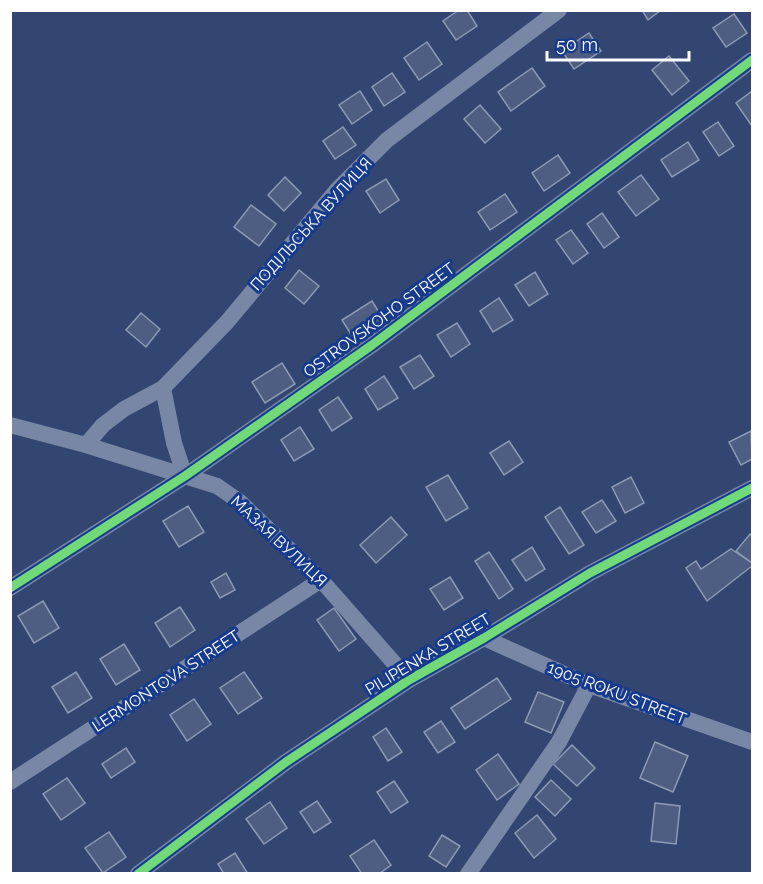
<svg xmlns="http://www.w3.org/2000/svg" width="763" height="884" viewBox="0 0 763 884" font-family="Raleway,sans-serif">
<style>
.building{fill:#4e5e82;stroke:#8d9ab4;stroke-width:1.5}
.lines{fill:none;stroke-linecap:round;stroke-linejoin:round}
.street{stroke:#7987a6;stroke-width:16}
.cycleway-casing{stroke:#173b8c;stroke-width:13}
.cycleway{stroke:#71d979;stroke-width:9}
.labels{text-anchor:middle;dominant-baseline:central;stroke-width:6;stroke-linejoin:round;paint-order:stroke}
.street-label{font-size:16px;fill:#fff;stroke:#173b8c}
</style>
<rect width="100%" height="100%" fill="#324671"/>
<g class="building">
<polygon points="459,10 467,10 477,26 456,40 443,21"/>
<polygon points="642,10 661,10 648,20"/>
<polygon points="734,14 747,33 726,47 713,28"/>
<polygon points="589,33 601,51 574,69 562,51"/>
<polygon points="427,42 442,64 419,80 404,58"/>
<polygon points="669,56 689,81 672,95 652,70"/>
<polygon points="532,68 545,86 511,111 498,92"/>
<polygon points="392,73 405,92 384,106 372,87"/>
<polygon points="360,91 372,110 352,124 339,105"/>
<polygon points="751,92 752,94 752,126 736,103"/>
<polygon points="480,105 501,129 485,143 464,119"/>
<polygon points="718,122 734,146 719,156 703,132"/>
<polygon points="343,127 356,145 335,159 323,141"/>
<polygon points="688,142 699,160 672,177 661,160"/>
<polygon points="558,155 570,173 544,191 532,173"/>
<polygon points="641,175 659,199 636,216 618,192"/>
<polygon points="285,177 301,193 284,211 268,195"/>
<polygon points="386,179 399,200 380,213 366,191"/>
<polygon points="505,194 517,212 490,230 478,212"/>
<polygon points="251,205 276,224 259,246 234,227"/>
<polygon points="602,213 619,237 604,248 587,224"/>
<polygon points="571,230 588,253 573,264 556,240"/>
<polygon points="299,270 319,286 304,304 285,288"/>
<polygon points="535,272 548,294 529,306 515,285"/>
<polygon points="499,298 513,320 493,332 480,311"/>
<polygon points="372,301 385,322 355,341 342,320"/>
<polygon points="141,313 160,329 146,347 126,330"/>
<polygon points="457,323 470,344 451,357 437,335"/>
<polygon points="420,355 434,376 414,389 400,367"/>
<polygon points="282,363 295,384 265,403 252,382"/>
<polygon points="384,376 398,398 378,410 365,389"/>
<polygon points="338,397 352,418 332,431 319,410"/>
<polygon points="300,427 314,449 294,461 281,440"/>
<polygon points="751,431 752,459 741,465 729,442"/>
<polygon points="509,441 523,462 504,475 490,453"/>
<polygon points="448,475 468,508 446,521 426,487"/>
<polygon points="631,477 644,503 625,513 612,487"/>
<polygon points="602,500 616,521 596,533 582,512"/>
<polygon points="188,506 204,532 179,547 163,521"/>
<polygon points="560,507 584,545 569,554 545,517"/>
<polygon points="391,517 407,535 376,563 360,545"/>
<polygon points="750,534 752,536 752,563 736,551"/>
<polygon points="532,547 545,569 526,581 512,560"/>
<polygon points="731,549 752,563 752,566 707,601 686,568 696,561 701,569"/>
<polygon points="489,552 513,589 499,599 475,561"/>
<polygon points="226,573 235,590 220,598 211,582"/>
<polygon points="450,577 463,598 444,610 430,589"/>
<polygon points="43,601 59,628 34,643 18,616"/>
<polygon points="180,607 195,630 170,647 155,623"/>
<polygon points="334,608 356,639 339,651 317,620"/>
<polygon points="124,644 140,670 116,685 100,659"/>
<polygon points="76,672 92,698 68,713 52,687"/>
<polygon points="244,672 262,698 238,714 220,688"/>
<polygon points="497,678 511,699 465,729 451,708"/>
<polygon points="538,692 564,702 551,733 525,722"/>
<polygon points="194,699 211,724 187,741 170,715"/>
<polygon points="441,721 455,742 438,753 424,732"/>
<polygon points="386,728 402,752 388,761 373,737"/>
<polygon points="655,742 688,756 673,792 640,778"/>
<polygon points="572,745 595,768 577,786 553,764"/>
<polygon points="126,748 135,762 111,778 102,764"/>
<polygon points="498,754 519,784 497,800 476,770"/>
<polygon points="67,778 85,803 61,820 43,794"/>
<polygon points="551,780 571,799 555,816 535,797"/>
<polygon points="394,781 408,802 391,813 377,792"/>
<polygon points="317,801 331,822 314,833 300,812"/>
<polygon points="270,802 287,828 264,844 246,819"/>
<polygon points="655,803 680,806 676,844 651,841"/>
<polygon points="537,815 556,839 534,858 515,833"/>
<polygon points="109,832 126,857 103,873 85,848"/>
<polygon points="442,835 460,846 446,867 429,856"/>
<polygon points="374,840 391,865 379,874 362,874 350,856"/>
<polygon points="235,853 248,874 224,874 218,864"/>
</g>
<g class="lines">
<g class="street">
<polyline points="163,388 174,443 185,476"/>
<polyline points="10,425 86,445 217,486 240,502 321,580 409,680"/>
<polyline points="86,445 103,425 124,409 163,388 227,322 336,191 387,140 559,10"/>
<polyline points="10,588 185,476 372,345 752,60"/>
<polyline points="484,638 589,685 752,742"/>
<polyline points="10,782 321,580"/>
<polyline points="138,874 286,762 409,680 484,638 590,573 752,488"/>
<polyline points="468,874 559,742 589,685"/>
</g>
<defs>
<g id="cycleway">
<polyline points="10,588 185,476 372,345 752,60"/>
<polyline points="138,874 286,762 409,680 484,638 590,573 752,488"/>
</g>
</defs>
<use href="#cycleway" class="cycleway-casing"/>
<use href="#cycleway" class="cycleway"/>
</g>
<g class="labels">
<g class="street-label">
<text transform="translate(311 224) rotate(-48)">ПОДІЛЬСЬКА ВУЛИЦЯ</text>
<text transform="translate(379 320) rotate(-36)">OSTROVSKOHO STREET</text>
<text transform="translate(279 541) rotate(43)">МАЗАЯ ВУЛИЦЯ</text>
<text transform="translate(428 654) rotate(-31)">PILIPENKA STREET</text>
<text transform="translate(166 681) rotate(-33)">LERMONTOVA STREET</text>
<text transform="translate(617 693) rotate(21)">1905 ROKU STREET</text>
</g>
</g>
<rect width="763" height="884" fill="none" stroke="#ffffff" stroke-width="24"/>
<path d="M547 51v9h142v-9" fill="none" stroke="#ffffff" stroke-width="3"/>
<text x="556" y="51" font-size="18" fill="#ffffff" stroke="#173b8c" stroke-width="4.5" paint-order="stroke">50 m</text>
</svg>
